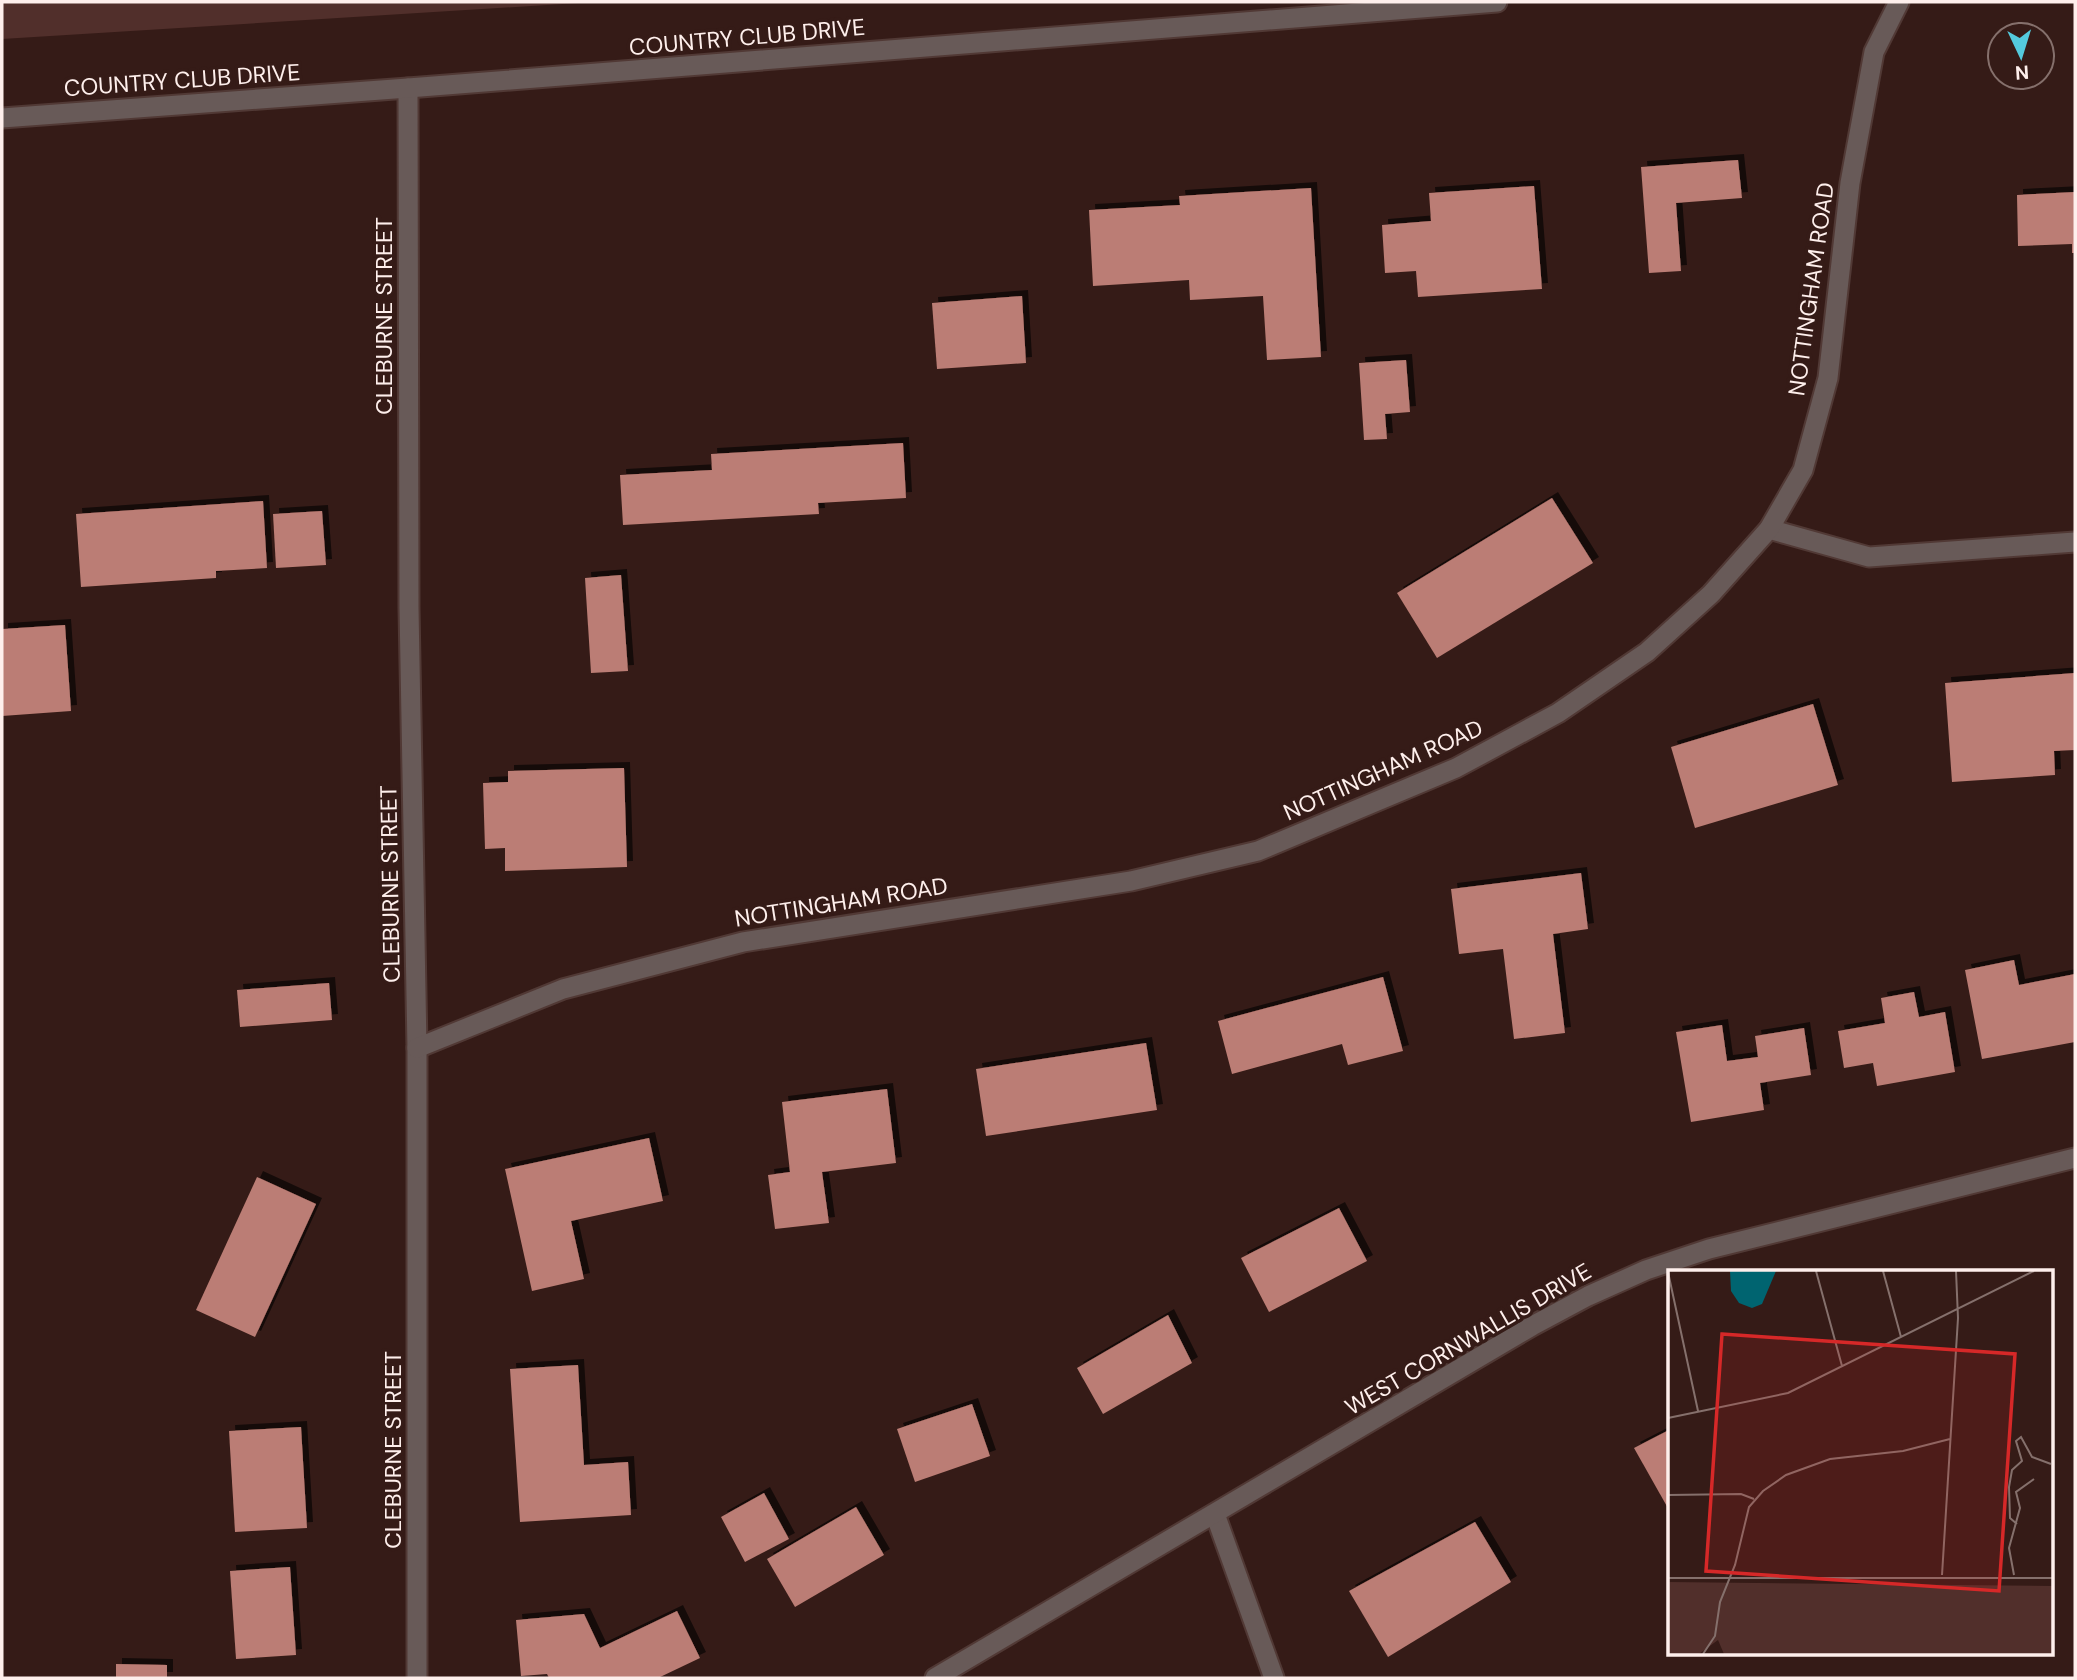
<svg xmlns="http://www.w3.org/2000/svg" width="2077" height="1680" viewBox="0 0 2077 1680" font-family="'DM Sans',sans-serif">
<style>
.green{fill:#512f2b}
.building{fill:#bb7d74;filter:url(#shadow)}
.lines{fill:none;stroke-linecap:round;stroke-linejoin:round}
.minor-casing{stroke:#513935;stroke-width:23}
.tertiary-casing{stroke:#513935;stroke-width:23}
.minor{stroke:#685a58;stroke-width:19}
.tertiary{stroke:#685a58;stroke-width:19}
.labels{text-anchor:middle;dominant-baseline:central;stroke-width:7;stroke-linejoin:round;paint-order:stroke}
.street-label{font-size:23px;fill:#feefec;stroke:#351b17}
.inset-road{fill:none;stroke:#85706c;stroke-width:2}
.view{fill:#d62828;fill-opacity:0.15;stroke:#d62828;stroke-width:3.5}
.inset-edge{fill:none;stroke:#feefec;stroke-width:3.5}
</style>
<defs>
<filter id="shadow"><feDropShadow dx="6" dy="-6" stdDeviation="0" flood-color="#0009"/></filter>
</defs>
<rect width="100%" height="100%" fill="#351b17"/>
<polygon class="green" points="2,2 594,2 2,39"/>
<g class="building">
<polygon points="1738,160 1742,198 1676,203 1681,271 1649,273 1641,167"/>
<polygon points="1534,186 1542,289 1418,297 1416,271 1385,273 1382,225 1431,221 1429,193"/>
<polygon points="1311,188 1321,357 1267,360 1263,296 1190,300 1189,280 1093,286 1089,210 1180,205 1179,196"/>
<polygon points="2075,192 2075,253 2072,253 2072,244 2018,246 2017,195"/>
<polygon points="1022,296 1026,363 937,369 932,303"/>
<polygon points="1406,360 1410,412 1385,414 1387,439 1364,440 1359,363"/>
<polygon points="903,443 906,498 818,503 819,514 623,525 620,475 712,470 711,454"/>
<polygon points="1552,498 1593,563 1437,658 1397,593"/>
<polygon points="263,501 267,568 216,571 216,578 81,587 76,514"/>
<polygon points="322,511 326,565 276,568 273,514"/>
<polygon points="621,575 628,671 591,673 585,578"/>
<polygon points="65,625 71,711 2,716 2,629"/>
<polygon points="2075,673 2075,750 2054,751 2055,775 1952,782 1945,683"/>
<polygon points="1813,704 1838,785 1695,828 1671,747"/>
<polygon points="624,768 627,867 505,871 505,848 485,849 483,783 508,782 508,771"/>
<polygon points="1581,873 1588,929 1553,934 1565,1033 1514,1039 1503,949 1459,954 1451,889"/>
<polygon points="2014,960 2019,985 2075,974 2075,1042 1982,1059 1965,970"/>
<polygon points="1383,977 1403,1051 1348,1065 1342,1044 1232,1074 1218,1021"/>
<polygon points="329,983 332,1020 240,1027 237,990"/>
<polygon points="1914,992 1919,1017 1945,1012 1955,1072 1877,1086 1873,1063 1844,1068 1838,1031 1885,1023 1881,998"/>
<polygon points="1722,1025 1727,1061 1758,1057 1755,1036 1804,1028 1811,1075 1760,1083 1764,1110 1691,1122 1676,1032"/>
<polygon points="1146,1043 1157,1110 986,1136 976,1069"/>
<polygon points="887,1089 896,1163 822,1172 829,1223 775,1229 768,1175 790,1172 782,1102"/>
<polygon points="649,1138 663,1201 571,1221 584,1279 532,1291 505,1169"/>
<polygon points="257,1177 316,1204 255,1337 196,1310"/>
<polygon points="1339,1208 1367,1261 1269,1312 1241,1258"/>
<polygon points="1168,1315 1192,1363 1103,1414 1077,1368"/>
<polygon points="578,1365 584,1465 628,1462 631,1515 520,1522 510,1369"/>
<polygon points="972,1404 990,1456 915,1482 897,1429"/>
<polygon points="301,1427 307,1528 235,1532 229,1431"/>
<polygon points="1669,1430 1669,1510 1634,1448"/>
<polygon points="764,1493 789,1539 745,1562 721,1517"/>
<polygon points="856,1507 884,1555 795,1607 767,1559"/>
<polygon points="1475,1522 1511,1582 1388,1657 1349,1591"/>
<polygon points="290,1567 296,1655 236,1659 230,1571"/>
<polygon points="677,1611 700,1658 658,1678 549,1678 547,1674 521,1676 516,1620 584,1614 600,1648"/>
<polygon points="116,1664 167,1665 167,1678 116,1678"/>
</g>
<g class="lines">
<defs>
<g id="minor">
<polyline points="408,88 409,608 417,1048 417,1678"/>
<polyline points="2,118 408,88 1497,2"/>
<polyline points="1769,529 1869,557 2075,542"/>
<polyline points="417,1048 563,989 743,942 1131,881 1258,851 1456,768 1558,713 1647,652 1711,594 1769,529 1803,470 1828,378 1850,183 1874,52 1899,2"/>
<polyline points="1215,1514 1274,1678"/>
</g>
<polyline id="tertiary" points="935,1678 1532,1326 1588,1296 1646,1270 1709,1249 2075,1158"/>
</defs>
<use href="#minor" class="minor-casing"/>
<use href="#tertiary" class="tertiary-casing"/>
<use href="#minor" class="minor"/>
<use href="#tertiary" class="tertiary"/>
</g>
<g class="labels">
<g class="street-label">
<text transform="translate(747 37) rotate(-5)">COUNTRY CLUB DRIVE</text>
<text transform="translate(182 80) rotate(-4)">COUNTRY CLUB DRIVE</text>
<text transform="translate(1811 289) rotate(-82)">NOTTINGHAM ROAD</text>
<text transform="translate(384 316) rotate(-90)">CLEBURNE STREET</text>
<text transform="translate(1383 770) rotate(-24)">NOTTINGHAM ROAD</text>
<text transform="translate(390 884) rotate(-91)">CLEBURNE STREET</text>
<text transform="translate(841 902) rotate(-9)">NOTTINGHAM ROAD</text>
<text transform="translate(1468 1339) rotate(-30)">WEST CORNWALLIS DRIVE</text>
<text transform="translate(393 1450) rotate(-90)">CLEBURNE STREET</text>
</g>
</g>
<g transform="translate(1668 1270)">
<rect width="385" height="385" fill="#351b17"/>
<path d="M 0,312 L 385,316 L 385,384 L 56,384 L 50,370 L 31,384 L 0,384 Z" fill="#512f2b"/>
<path d="M 62,1 L 108,1 L 94,34 L 84,38 L 71,33 L 63,21 Z" fill="#006470"/>
<path class="inset-road" d="M 148,1 L 174,96M 215,1 L 233,67M 0,2 L 30,141M 0,148 L 120,123 L 366,1M 0,225 L 73,224 L 86,229M 349,254 L 342,248 L 341,217 L 344,200 L 354,191 L 348,171 L 353,167 L 364,187 L 383,194M 274,305 L 290,48 L 288,1M 346,305 L 341,278 L 352,238 L 348,222 L 366,209M 0,308 L 385,308M 35,384 L 47,366 L 52,332 L 67,295 L 81,237 L 95,221 L 118,205 L 162,189 L 235,181 L 282,169"/>
<path class="view" d="M 54,64 L 347,84 L 331,321 L 38,301 Z"/>
<rect width="385" height="385" class="inset-edge"/>
</g>
<rect width="2077" height="1680" fill="none" stroke="#feefec" stroke-width="7"/>
<g transform="translate(2021 56) rotate(176)"><circle r="33" fill="#351b17" stroke="#85706c" stroke-width="2"/>
<path d="M0-5L12 26L0 18L-12 26Z" fill="#54cadd"/>
<text y="-10" font-size="19" font-weight="bold" text-anchor="middle" fill="#feefec">N</text>
</g>
</svg>
